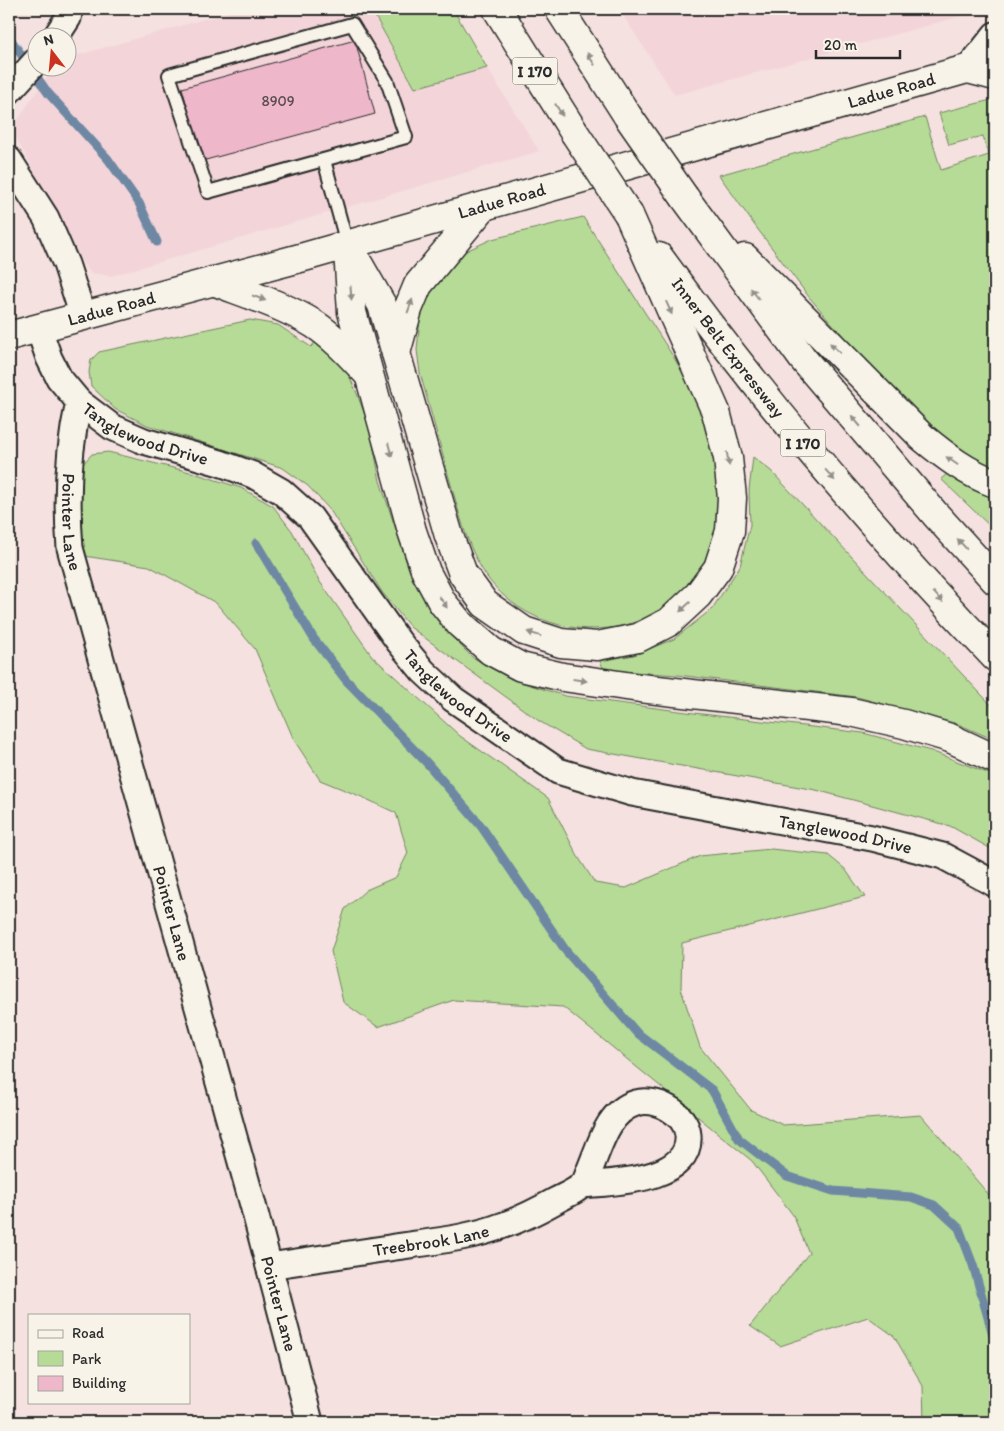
<svg xmlns="http://www.w3.org/2000/svg" width="1004" height="1431" viewBox="0 0 1004 1431" font-family="Itim,sans-serif">
<style>
.built{fill:#f3d4d9}
.green{fill:#b6db96;stroke:#708360}
.lines{fill:none;stroke-linecap:round;stroke-linejoin:round}
.stream{stroke:#6e88a3;stroke-width:9}
.building{fill:#efb7ca;stroke:#2b2b2b}
.service-casing{stroke:#2b2b2b;stroke-width:16}
.minor-casing{stroke:#2b2b2b;stroke-width:29}
.secondary-casing{stroke:#2b2b2b;stroke-width:31}
.motorway-casing{stroke:#2b2b2b;stroke-width:31}
.service{stroke:#f7f3e8;stroke-width:12}
.minor{stroke:#f7f3e8;stroke-width:25}
.secondary{stroke:#f7f3e8;stroke-width:28}
.motorway{stroke:#f7f3e8;stroke-width:28}
.motorway-bridge-casing{stroke:#2b2b2b;stroke-width:31;stroke-linecap:butt}
.motorway-bridge{stroke:#f7f3e8;stroke-width:28}
.oneway{fill:#918f8a}
.labels{text-anchor:middle;dominant-baseline:central;stroke-width:4.5;stroke-linejoin:round;paint-order:stroke}
.number-label{font-size:15px;fill:#5c4e53}
.shield{fill:#f7f3e8;stroke:#686764;stroke-width:1}
.shield-label{font-size:16px;font-weight:bold;fill:#2b2b2b}
.street-label{font-size:18px;fill:#2b2b2b;stroke:#f7f3e8}
</style>
<rect width="100%" height="100%" fill="#f5e1df"/>
<filter id="ink" filterUnits="userSpaceOnUse"><feTurbulence type="fractalNoise" baseFrequency=".02" numOctaves="2"/><feDisplacementMap in="SourceGraphic" scale="10" xChannelSelector="R" yChannelSelector="G"/><feConvolveMatrix kernelMatrix="1 2 1 2 8 2 1 2 1" color-interpolation-filters="sRGB"/></filter>
<g filter="url(#ink)">
<g class="built">
<polygon points="240,9 371,9 415,88 487,68 539,151 111,276 91,273 83,264 74,244 20,145 15,135 17,121 53,68 68,68 68,58"/>
<polygon points="619,9 987,9 675,95"/>
</g>
<g class="green">
<polygon points="371,9 453,9 487,68 415,88"/>
<polygon points="995,99 995,470 959,454 905,407 809,297 753,223 719,175 925,117 941,170 989,155 983,136 949,145 939,113"/>
<path d="M 583,217 C 605,251 627,285 649,319 C 669,350 690,381 705,415 C 710,427 713,441 715,453 C 725,495 720,541 695,577 C 648,646 541,645 490,581 C 468,552 460,515 450,481 C 440,445 430,409 420,373 L 417,350 L 420,318 L 428,295 L 441,274 L 466,251 L 492,239 Z"/>
<polygon points="250,320 278,325 311,347 317,340 344,365 356,391 370,429 380,481 412,579 441,626 472,657 511,679 565,696 694,713 863,733 931,751 995,776 995,851 950,826 816,790 586,749 539,721 410,627 382,592 330,510 308,486 283,468 147,425 115,409 91,386 89,372 91,360 99,352"/>
<polygon points="108,452 194,473 241,488 273,506 292,531 320,582 372,656 460,736 548,798 577,855 595,883 626,888 700,856 771,849 828,855 845,869 865,897 682,943 681,989 700,1047 751,1110 783,1125 921,1115 995,1202 995,1422 924,1422 923,1386 894,1336 868,1317 780,1346 750,1326 809,1253 793,1215 752,1161 563,1007 454,1000 378,1027 343,1002 331,951 345,909 366,890 396,877 408,853 396,813 362,797 320,780 294,740 255,649 216,603 149,566 84,556 79,495 81,466 92,454"/>
<polygon points="753,457 771,471 995,709 995,740 958,724 857,697 678,675 604,670 600,661 634,655 674,639 712,609 740,566 750,525 749,490"/>
<polygon points="948,473 973,489 995,498 995,531 941,479"/>
</g>
<g class="lines">
<g class="stream">
<polyline points="9,37 48,93 108,159 139,203 157,242"/>
<polyline points="256,543 314,639 346,680 427,763 481,826 566,951 636,1032 712,1090 739,1139 787,1176 833,1191 911,1197 934,1205 959,1228 973,1265 995,1342"/>
</g>
</g>
<polygon class="building" points="355,40 375,114 202,161 182,88"/>
<g class="lines">
<defs>
<g id="service">
<polygon points="352,24 387,81 406,137 208,192 169,75"/>
<polyline points="324,160 347,244"/>
</g>
<g id="minor">
<polyline points="55,38 68,18 70,9"/>
<polyline points="968,69 995,35"/>
<polyline points="9,91 38,59"/>
<polyline points="9,160 46,218 66,264 83,316"/>
<path id="s1" d="M 39,329 L 49,358 L 59,378 L 79,402 L 112,427 L 144,441 L 220,463 L 253,475 L 281,491 L 310,517 L 399,642 L 423,671 L 453,699 L 558,771 L 632,793 L 872,838 L 943,856 L 995,884"/>
<path id="s2" d="M 79,402 C 68,450 66,499 70,548 L 253,1205 L 310,1422"/>
<path id="s3" d="M 269,1266 C 309,1260 349,1254 389,1248 C 427,1242 468,1239 504,1225 C 522,1219 539,1210 555,1201 C 564,1196 575,1192 582,1185 C 586,1182 588,1174 590,1169 C 600,1145 608,1111 636,1103 C 656,1097 686,1113 688,1135 C 692,1181 614,1182 583,1185"/>
</g>
<g id="secondary">
<path id="s4" d="M 9,336 L 304,257 L 995,61"/>
</g>
<g id="motorway">
<polyline points="497,9 574,132"/>
<polyline points="559,9 627,115"/>
<polyline points="968,69 995,76"/>
<polyline points="685,198 803,359 935,514 995,580"/>
<polyline points="347,244 382,305 449,536 463,574 485,604 524,631 561,643 597,646 638,638 669,622 698,595 718,568 730,531 732,498 728,458 716,412 629,215"/>
<polyline points="348,250 352,312 412,531 426,572 442,602 460,624 491,651 521,667 563,677 640,688 851,712 904,724 950,738 995,759"/>
<path id="s5" d="M 659,257 C 762,398 874,531 995,657"/>
<path d="M 745,258 L 922,437 C 945,456 967,473 995,483"/>
<path d="M 213,281 C 247,294 283,305 314,324 C 334,337 351,356 368,374"/>
<polyline points="396,353 408,309 418,285 483,207"/>
</g>
</defs>
<use href="#service" class="service-casing"/>
<use href="#minor" class="minor-casing"/>
<use href="#secondary" class="secondary-casing"/>
<use href="#motorway" class="motorway-casing"/>
<use href="#service" class="service"/>
<use href="#minor" class="minor"/>
<use href="#secondary" class="secondary"/>
<use href="#motorway" class="motorway"/>
<defs>
<g id="motorway-bridge">
<polyline points="627,115 685,198"/>
<polyline points="574,132 629,215"/>
</g>
</defs>
<use href="#motorway-bridge" class="motorway-bridge-casing"/>
<use href="#motorway-bridge" class="motorway-bridge"/>
</g>
<defs><path id="oneway-solid" d="M-6-.8H1V-3.2L6.5 0L1 3.2V.8H-6Z" transform="scale(1.25)"/></defs>
<g class="oneway">
<use href="#oneway-solid" transform="translate(591 59) rotate(-122)"/>
<use href="#oneway-solid" transform="translate(559 110) rotate(58)"/>
<use href="#oneway-solid" transform="translate(351 293) rotate(86)"/>
<use href="#oneway-solid" transform="translate(755 294) rotate(-127)"/>
<use href="#oneway-solid" transform="translate(259 298) rotate(21)"/>
<use href="#oneway-solid" transform="translate(410 306) rotate(-70)"/>
<use href="#oneway-solid" transform="translate(669 308) rotate(66)"/>
<use href="#oneway-solid" transform="translate(835 348) rotate(-135)"/>
<use href="#oneway-solid" transform="translate(856 421) rotate(-130)"/>
<use href="#oneway-solid" transform="translate(390 450) rotate(75)"/>
<use href="#oneway-solid" transform="translate(728 459) rotate(80)"/>
<use href="#oneway-solid" transform="translate(952 461) rotate(-145)"/>
<use href="#oneway-solid" transform="translate(830 475) rotate(49)"/>
<use href="#oneway-solid" transform="translate(962 544) rotate(-133)"/>
<use href="#oneway-solid" transform="translate(938 597) rotate(48)"/>
<use href="#oneway-solid" transform="translate(443 602) rotate(55)"/>
<use href="#oneway-solid" transform="translate(685 607) rotate(137)"/>
<use href="#oneway-solid" transform="translate(534 634) rotate(-162)"/>
<use href="#oneway-solid" transform="translate(580 680) rotate(8)"/>
</g>
</g>
<g class="labels">
<g class="number-label">
<text x="278" y="101">8909</text>
</g>
<g class="shield">
<rect x="512.5" y="57.5" width="45" height="27" rx="4"/>
<rect x="780.5" y="429.5" width="45" height="27" rx="4"/>
</g>
<g class="shield-label">
<text x="535" y="71">I 170</text>
<text x="803" y="443">I 170</text>
</g>
<g class="street-label">
<text stroke="none"><textPath href="#s4" startOffset="916">Ladue Road</textPath></text>
<text stroke="none"><textPath href="#s4" startOffset="511">Ladue Road</textPath></text>
<text stroke="none"><textPath href="#s4" startOffset="106">Ladue Road</textPath></text>
<text stroke="none"><textPath href="#s5" startOffset="114">Inner Belt Expressway</textPath></text>
<text stroke="none"><textPath href="#s1" startOffset="159">Tanglewood Drive</textPath></text>
<text stroke="none"><textPath href="#s2" startOffset="121">Pointer Lane</textPath></text>
<text stroke="none"><textPath href="#s1" startOffset="580">Tanglewood Drive</textPath></text>
<text stroke="none"><textPath href="#s1" startOffset="1000">Tanglewood Drive</textPath></text>
<text stroke="none"><textPath href="#s2" startOffset="526">Pointer Lane</textPath></text>
<text stroke="none"><textPath href="#s3" startOffset="164">Treebrook Lane</textPath></text>
<text stroke="none"><textPath href="#s2" startOffset="931">Pointer Lane</textPath></text>
</g>
</g>
<rect width="1004" height="1431" fill="none" stroke="#f7f3e8" stroke-width="30"/>
<rect x="15" y="15" width="974" height="1401" fill="none" stroke="#2b2b2b" stroke-width="2" filter="url(#ink)"/>
<rect x="28" y="1314" width="162" height="90" fill="#f7f3e8" stroke="#a5a39c"/>
<rect x="38" y="1330" width="25" height="8" fill="#f7f3e8" stroke="#a5a39c"/>
<text x="72" y="1338" font-size="15" fill="#2b2b2b">Road</text>
<rect x="38" y="1351" width="25" height="15" fill="#b6db96" stroke="#a5a39c"/>
<text x="72" y="1364" font-size="15" fill="#2b2b2b">Park</text>
<rect x="38" y="1376" width="25" height="15" fill="#efb7ca" stroke="#a5a39c"/>
<text x="72" y="1388" font-size="15" fill="#2b2b2b">Building</text>
<g transform="translate(52 52) rotate(344)"><circle r="24" fill="#f7f3e8" stroke="#a5a39c"/>
<path d="M0-4L9 19L0 12L-9 19Z" fill="#c8321e"/>
<text y="-8" font-size="14" font-weight="bold" text-anchor="middle" fill="#2b2b2b">N</text>
</g>
<path d="M816 50v8h84v-8" fill="none" stroke="#2b2b2b" stroke-width="2.5"/>
<text x="824" y="50" font-size="15" fill="#2b2b2b" stroke="#f7f3e8" stroke-width="4" paint-order="stroke">20 m</text>
</svg>
